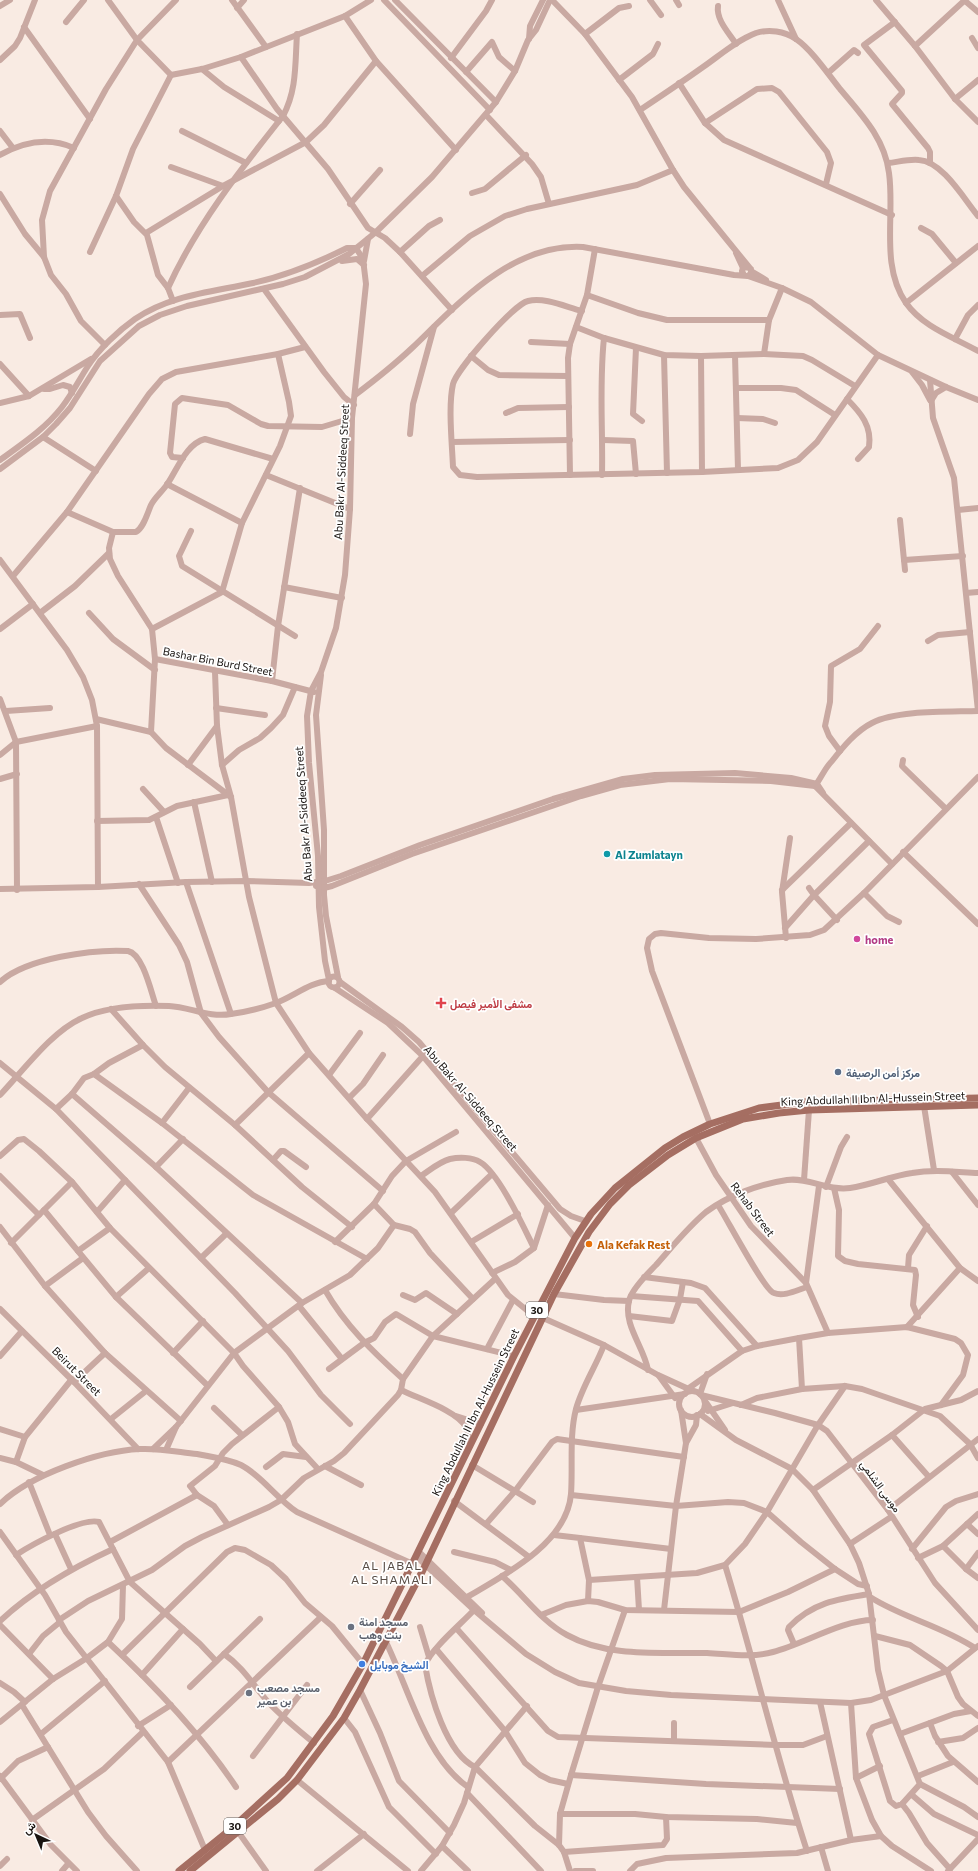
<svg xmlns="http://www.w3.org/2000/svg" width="978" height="1871" viewBox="0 0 978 1871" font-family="Commissioner,Vazirmatn,sans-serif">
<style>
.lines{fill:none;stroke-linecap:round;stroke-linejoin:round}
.minor{stroke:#c9a9a2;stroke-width:6}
.major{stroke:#a56e62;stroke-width:7}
.culture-dot{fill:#0f9aa8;stroke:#fff;stroke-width:1.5}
.hotel-dot{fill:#d1479c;stroke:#fff;stroke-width:1.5}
.health-dot{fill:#e0444e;stroke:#fff;stroke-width:1.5}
.service-dot{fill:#5c6f8a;stroke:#fff;stroke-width:1.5}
.food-dot{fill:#e8710a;stroke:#fff;stroke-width:1.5}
.worship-dot{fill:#6b7280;stroke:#fff;stroke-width:1.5}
.shop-dot{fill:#3f7fe0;stroke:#fff;stroke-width:1.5}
.labels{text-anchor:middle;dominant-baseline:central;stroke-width:3.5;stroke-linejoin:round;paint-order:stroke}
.shield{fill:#fff;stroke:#5e5a58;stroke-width:1}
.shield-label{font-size:10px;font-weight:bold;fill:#191411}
.street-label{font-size:11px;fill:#191411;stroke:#fff}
.culture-label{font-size:11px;font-weight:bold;fill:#0d838f;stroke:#fff;text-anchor:start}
.hotel-label{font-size:11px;font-weight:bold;fill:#b23c85;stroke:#fff;text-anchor:start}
.health-label{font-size:11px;font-weight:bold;fill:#be3a42;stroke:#fff;text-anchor:start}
.service-label{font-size:11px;font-weight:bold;fill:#4e5e75;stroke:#fff;text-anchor:start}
.food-label{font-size:11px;font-weight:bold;fill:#c56008;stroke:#fff;text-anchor:start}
.worship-label{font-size:11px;font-weight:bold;fill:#5b616d;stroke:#fff;text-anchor:start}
.shop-label{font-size:11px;font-weight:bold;fill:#366cbe;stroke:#fff;text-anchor:start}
.neighbourhood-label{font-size:12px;letter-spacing:1px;fill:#584d46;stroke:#fff}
</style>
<rect width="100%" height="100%" fill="#f9ebe3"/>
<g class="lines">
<g class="minor">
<polyline points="232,0 266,47"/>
<polyline points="371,0 345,16 241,57 277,109 328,169 368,228 385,238 400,252 452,310"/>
<polyline points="384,0 490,110"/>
<polyline points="395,0 496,102"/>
<polyline points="552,0 585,34 632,97 673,170 684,187 749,267"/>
<polyline points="650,0 661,15"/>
<polyline points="676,0 679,5"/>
<polyline points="778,0 796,39"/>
<polyline points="876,0 915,46 955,99 978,122"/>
<polyline points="964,0 978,12"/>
<polyline points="0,6 10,0"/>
<path d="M 718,6 C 716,20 729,33 736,44"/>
<polyline points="237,8 244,0"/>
<polyline points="345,16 376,61 456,150"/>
<polyline points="66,22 84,0"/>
<polyline points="895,22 864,45 902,91 902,93 892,104 928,148 930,152 930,163"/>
<polyline points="24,27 90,119"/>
<polyline points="585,34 619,8 629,6"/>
<polyline points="972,38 978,48"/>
<polyline points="529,39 530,26 543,0"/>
<polyline points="915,46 965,0"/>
<polyline points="451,58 486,11 492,0"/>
<polyline points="0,60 15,46 20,38 35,0"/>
<polyline points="202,69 224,87 279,121"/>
<polyline points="466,72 492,42 499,57 515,71"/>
<polyline points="828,73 854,50 858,53"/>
<polyline points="171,75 137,40 176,0"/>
<polyline points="171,75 202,69 241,57"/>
<polyline points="619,80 653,54 658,44"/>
<polyline points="679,83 705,123 724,140 892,215"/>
<polyline points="955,99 978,80"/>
<path d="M 640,110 C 661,96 682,82 703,67 C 719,56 737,40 756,33 C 769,29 784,31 796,39 C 812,50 828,74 840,89 C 862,115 885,139 889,173 C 895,216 880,265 906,303 C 923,327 953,337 978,351"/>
<polyline points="486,115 532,164 541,177 549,204"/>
<polyline points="705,123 757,89 772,88 779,92 827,152 831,163 826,184"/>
<polyline points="0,131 13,148"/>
<polyline points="182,131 246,163"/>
<path d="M 0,155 C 23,142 49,137 74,148"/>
<path d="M 888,163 C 898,162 908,159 919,160 C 942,161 964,199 978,216"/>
<polyline points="171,167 223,186"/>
<polyline points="472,193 485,189 526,155"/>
<polyline points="0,194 25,234 44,257"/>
<polyline points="116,196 134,222 147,235 158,275 168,288 173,301"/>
<polyline points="350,204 380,170"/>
<polyline points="921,228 932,234 956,263"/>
<polyline points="146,233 223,186 306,142 324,125 376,61"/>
<polyline points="90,252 116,196 133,149 171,75"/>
<polyline points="400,252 429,226 440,220"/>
<polyline points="736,253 743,268"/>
<polyline points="342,261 357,259 364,265"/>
<polyline points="364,261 368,239"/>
<polyline points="751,271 766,280"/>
<polyline points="422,276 470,236 505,216 527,209 637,185 673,170"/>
<polyline points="748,276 782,288 811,302 878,355 946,387 978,400"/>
<path d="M 168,288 C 196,226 240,170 283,116 C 297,90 295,64 297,34"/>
<polyline points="264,289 324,372 344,397 354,405"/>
<polyline points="587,295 638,313 667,320 769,320"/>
<polyline points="906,303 978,246"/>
<path d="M 582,311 C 566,307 545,297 528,301 C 514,304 457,369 453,384 C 448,406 452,443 453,467 L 460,475 L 477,477 L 702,472 L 778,468 L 798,460 L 817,442 L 878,355"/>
<polyline points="0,315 20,314 30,338"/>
<polyline points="576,327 604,338 664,355 701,356 764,354 803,356 812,360 855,386"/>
<polyline points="955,339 968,315 978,305"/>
<polyline points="531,342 570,344"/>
<polyline points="105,345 81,321 66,294 51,275 44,257 42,220 50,191 106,89 137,40 108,0"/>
<polyline points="636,348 633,414 642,421"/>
<polyline points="764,354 769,320 782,288"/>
<polyline points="664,355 667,473"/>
<polyline points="735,355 738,470"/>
<polyline points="471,356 488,370 499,375 568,376"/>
<polyline points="701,356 702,472"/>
<polyline points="0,364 29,396"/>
<polyline points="912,372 922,385 930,400"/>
<polyline points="930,380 933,418 954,478 978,711"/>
<polyline points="737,388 781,388 796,390 835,415"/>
<polyline points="44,389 50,389 63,385 70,387 72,393"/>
<path d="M 355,395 C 375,380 394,365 412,348 C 459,303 512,243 583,247 L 734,275 L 748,276 L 751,273 L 751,269 L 747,267 L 743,268 L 742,271 L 744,275"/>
<path d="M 847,399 C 861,413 872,426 869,447 L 858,459"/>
<polyline points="931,401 936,393 946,387"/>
<polyline points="0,403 29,396 91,359"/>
<polyline points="506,413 518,408 569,407"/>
<polyline points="737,418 763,419 775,423"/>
<polyline points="410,434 413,404 434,327"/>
<polyline points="43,437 96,471"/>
<polyline points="603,440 633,441 636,474"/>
<polyline points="452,442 570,440"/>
<polyline points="183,458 172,457 170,453 175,404 182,398 228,405 261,424 268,426 322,427 352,418"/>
<path d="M 0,460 C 22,444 45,429 62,407 C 72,394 79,380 88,366 C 99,349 118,331 135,319 C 170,295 212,292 253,283 C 285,276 317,263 347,248 L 356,248"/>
<polyline points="0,469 43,437 56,424 70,408 100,361 139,326 160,315 187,306 283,284 305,277 349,254 376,232 432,177 496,102 515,71 528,40 536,30 550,0"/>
<polyline points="266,475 350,509"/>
<polyline points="570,475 568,358 570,344 587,295 595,249"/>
<path d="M 602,475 C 603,429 599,384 604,338"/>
<polyline points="167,484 242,523"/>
<polyline points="958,510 978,508"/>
<path d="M 67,512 L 113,532 L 136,532 C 144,527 147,514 151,505 C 155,497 163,491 168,483 C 178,468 186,444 205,439 L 273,459"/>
<polyline points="900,520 905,570"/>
<polyline points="191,531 179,556 182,566 295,636"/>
<polyline points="113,532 109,548 110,559 118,576 152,629 155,659 151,732 166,748 231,797"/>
<polyline points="0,560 67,650 83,677 92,700 97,726 98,887"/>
<polyline points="904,560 963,556"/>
<polyline points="13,576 67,512 149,394 162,379 176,372 278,354 305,347"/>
<polyline points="284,587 342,598"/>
<polyline points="966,593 978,592"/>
<polyline points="40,613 75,586 109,553"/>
<polyline points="89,613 113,639 155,670"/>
<polyline points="0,629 33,604"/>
<polyline points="152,629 222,592 242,523 280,446 291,416 289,402 278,354"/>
<polyline points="928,641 938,635 970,632"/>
<polyline points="155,659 272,681 314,692"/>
<polyline points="215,672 217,726 222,765 231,797 249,897 276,1003 309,1053 367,1119 435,1192 508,1295 534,1316"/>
<polyline points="321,675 316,715 324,830 324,895 326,916 338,977"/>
<polyline points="272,681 278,626 300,488"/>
<polyline points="0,699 16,742 17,890"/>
<polyline points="216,708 265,715"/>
<polyline points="6,711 50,708"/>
<polyline points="96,719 151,732"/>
<polyline points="840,751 829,736 825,726 830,702 831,666 860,649 878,626"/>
<polyline points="0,755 16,742 97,726"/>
<polyline points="903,760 902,766 907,771 946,809"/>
<polyline points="188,765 217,726"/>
<polyline points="222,765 239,750 260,738 271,728 283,715 295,687"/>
<polyline points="0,779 17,774"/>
<path d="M 815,786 C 821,778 825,768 832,761 C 843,747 856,731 872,723 C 897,710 949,712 978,711"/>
<polyline points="143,789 164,812"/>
<polyline points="194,802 212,882"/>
<polyline points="156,817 178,883"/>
<polyline points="97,821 149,820 177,806 228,795"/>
<polyline points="903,852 978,924"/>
<polyline points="186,882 231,1014"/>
<polyline points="139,884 179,945 187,962 201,1013 219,1037 268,1092 383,1191"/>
<polyline points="316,886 324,888 332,886 412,854 581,796 620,785 670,779 771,781 815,786 892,864"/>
<polyline points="809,888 814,895 837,920"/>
<polyline points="0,889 98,887 186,882 246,881 309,883 325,881 341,876 420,845 553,799 623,779 655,775 735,773 791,778 817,784 823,793"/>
<polyline points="782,890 851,823"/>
<polyline points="864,893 887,916 899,922"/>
<polyline points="785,928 814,895 869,841"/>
<polyline points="786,938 782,892 790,838"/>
<circle cx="334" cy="982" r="5.5"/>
<polyline points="329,980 325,961 319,907 318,856 309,763 307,716 311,691 321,672 336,628 345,575 350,509 352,418 366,284 363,259 356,248"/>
<path d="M 0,982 C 26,958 93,949 128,951 C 143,954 151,992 156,1006"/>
<polyline points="340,982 402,1027 419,1042 560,1209 571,1216 585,1221"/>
<polyline points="335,988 388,1023 423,1056 575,1238"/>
<polyline points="111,1009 143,1045 165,1067 235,1125"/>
<polyline points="309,1053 235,1125 302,1187 352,1227"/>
<polyline points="0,1063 56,1109 235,1293 288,1351 321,1395 350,1424"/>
<polyline points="94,1074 109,1063 143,1045"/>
<polyline points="329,1075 360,1033"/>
<polyline points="72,1094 156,1167 302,1303"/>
<path d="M 0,1095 C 24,1070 51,1032 82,1018 C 107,1006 141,1005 169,1006 C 190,1007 209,1018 231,1014 C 246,1012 262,1008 276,1003 C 293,997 310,982 329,981"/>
<polyline points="349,1098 363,1084 383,1055"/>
<polyline points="924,1106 934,1170"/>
<polyline points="56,1109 72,1094 84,1078 94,1074 162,1123 253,1195 367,1259"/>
<polyline points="367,1119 423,1056"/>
<polyline points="162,1123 189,1088"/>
<polyline points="710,1124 652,971 647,948 649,939 655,934 661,933 709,938 756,939 810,935 824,930 864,893 978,777"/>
<polyline points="696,1138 716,1175 751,1226 806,1283"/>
<polyline points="0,1156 18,1140 24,1139 39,1151 72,1182 110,1228 234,1353 243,1366 279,1407 288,1422 295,1444 318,1469"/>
<polyline points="273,1160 281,1151 284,1151 306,1167"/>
<polyline points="156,1167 183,1139"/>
<polyline points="952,1172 978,1205"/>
<polyline points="0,1176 39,1215"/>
<path d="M 421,1176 C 430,1170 439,1162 450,1159 C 459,1157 472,1157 480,1162 C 499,1173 524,1228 534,1248"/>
<polyline points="888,1179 960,1268 978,1281"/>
<polyline points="804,1180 809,1110"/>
<polyline points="819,1186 806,1283 828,1333"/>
<polyline points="826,1187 841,1147 847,1137"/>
<polyline points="834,1188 839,1210 838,1256 845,1261 858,1264 915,1270 916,1275 913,1305 918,1317"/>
<path d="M 718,1205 C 727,1219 764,1290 774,1293 C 784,1297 797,1290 807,1287"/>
<polyline points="44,1210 116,1297 207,1385"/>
<polyline points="97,1212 125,1180"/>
<polyline points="451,1213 492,1174"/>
<polyline points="394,1225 410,1229 415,1232 430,1253 473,1299"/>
<polyline points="0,1227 45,1286 105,1353 181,1421"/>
<polyline points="335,1242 374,1204 392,1176 406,1161 456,1132"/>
<polyline points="471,1242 518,1214"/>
<polyline points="11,1243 72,1182"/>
<polyline points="78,1251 110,1228"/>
<polyline points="201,1258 226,1234"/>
<polyline points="908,1268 909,1255 927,1226"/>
<polyline points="492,1273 515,1262 534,1248 548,1205"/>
<polyline points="644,1277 691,1283 705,1288 757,1346"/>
<polyline points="45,1286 83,1258"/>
<polyline points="554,1294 604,1300 629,1301"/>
<polyline points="403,1295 415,1300 426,1293 457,1314"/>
<polyline points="631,1296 698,1301 742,1351"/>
<polyline points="116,1297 149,1268"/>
<polyline points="299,1306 342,1359"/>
<polyline points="0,1309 74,1382 138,1449"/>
<polyline points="629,1316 672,1321 680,1299 683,1282"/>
<polyline points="543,1318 604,1345 658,1375 693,1391"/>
<polyline points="907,1327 960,1268"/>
<polyline points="799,1338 802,1389"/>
<polyline points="487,1349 513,1300"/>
<polyline points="173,1353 203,1321"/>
<polyline points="0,1356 22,1331"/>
<polyline points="329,1369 364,1343 374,1338 385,1322 396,1314 433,1336 514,1356"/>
<path d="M 648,1370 C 644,1347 623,1325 629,1301 C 631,1290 648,1273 656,1265 C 672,1247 688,1227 706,1212 C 729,1195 760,1184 787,1180 C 808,1177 827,1191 850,1188 C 871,1185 891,1176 912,1173 C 934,1169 956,1172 978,1173"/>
<polyline points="659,1376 675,1398"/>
<polyline points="403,1379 433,1336 495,1279"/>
<polyline points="74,1382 105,1353"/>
<path d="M 401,1390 C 419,1399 456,1410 466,1427 C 469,1433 469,1440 470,1446"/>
<circle cx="692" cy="1404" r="13"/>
<polyline points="687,1392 689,1388 742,1351 757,1346 799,1338 828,1333 907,1327 955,1339 961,1343 968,1355 963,1375 941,1405"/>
<polyline points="700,1394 707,1374"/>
<polyline points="701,1395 775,1413 818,1425 827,1431 888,1510 935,1583 978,1630"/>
<polyline points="705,1401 725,1430"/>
<polyline points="741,1405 757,1398 802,1389 845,1386 862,1389 940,1416 970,1444 978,1458"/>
<polyline points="214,1408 242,1435"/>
<polyline points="576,1410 685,1394"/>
<polyline points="681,1410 686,1443 696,1425 697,1415"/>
<polyline points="708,1411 733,1403"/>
<polyline points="700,1414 736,1440 792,1469 813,1490 850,1544 859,1563 869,1594 878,1670 884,1695 920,1784 902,1804 896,1806 890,1801 869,1734 873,1727 893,1720"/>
<polyline points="456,1416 481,1424"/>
<polyline points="111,1419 146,1391"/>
<polyline points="0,1429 25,1437"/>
<polyline points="892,1435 929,1477"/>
<polyline points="153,1449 176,1427 234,1353 302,1303 350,1275 378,1248 394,1225 374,1204"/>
<polyline points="166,1450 176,1427"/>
<polyline points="0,1458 16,1462 43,1475"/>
<polyline points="16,1462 25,1437 72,1379"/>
<polyline points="472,1465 533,1502"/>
<polyline points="325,1466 361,1485"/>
<polyline points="266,1467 283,1454 306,1457"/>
<polyline points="29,1482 50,1535"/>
<polyline points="813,1490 892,1435 925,1409 961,1400 978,1391"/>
<polyline points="571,1495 676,1506 728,1502 744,1503 767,1512 801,1542 835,1569 858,1584 867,1586"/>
<polyline points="454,1501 529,1557"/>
<path d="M 0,1504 C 30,1475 98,1451 140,1449 C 159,1448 178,1452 197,1454 C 212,1457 228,1459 241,1465 C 261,1475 277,1499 297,1512 L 413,1564"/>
<polyline points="888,1510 978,1439"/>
<polyline points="486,1524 515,1491 552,1442 557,1439 684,1457"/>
<polyline points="967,1524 978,1534"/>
<polyline points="228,1525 214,1506 197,1495 190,1486 215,1466 223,1453 232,1444 279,1407"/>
<polyline points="0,1532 45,1595 66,1632 168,1762 205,1850"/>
<polyline points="55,1534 71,1569"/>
<polyline points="554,1535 580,1538 589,1580 588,1601"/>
<polyline points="580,1538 671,1549"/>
<polyline points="110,1542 197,1495"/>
<polyline points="850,1544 891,1517"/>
<polyline points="943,1546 966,1569 978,1578"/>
<polyline points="912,1549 946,1507 956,1501 978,1494"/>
<polyline points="419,1552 482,1613"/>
<polyline points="454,1552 495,1562 511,1570"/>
<path d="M 16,1555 C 31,1545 82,1517 99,1522 L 130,1582 L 200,1644 L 216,1661"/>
<polyline points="417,1557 474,1610 526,1654 555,1672 579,1683 626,1691 671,1695 851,1703 871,1700 947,1671 978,1646"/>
<polyline points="918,1558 943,1546 978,1514"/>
<path d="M 725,1565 C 754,1660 776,1756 807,1851"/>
<polyline points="966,1569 978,1553"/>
<path d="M 502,1576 C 524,1595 541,1621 567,1635 C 608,1658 662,1652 707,1653 C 729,1654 751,1658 773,1652 C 804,1644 842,1620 873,1620"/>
<polyline points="637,1577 639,1610"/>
<polyline points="589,1580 697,1573 725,1565 745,1544 767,1512 818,1425 845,1386"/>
<path d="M 467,1597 C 505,1575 567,1543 571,1494 C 573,1467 569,1436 576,1409 C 582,1387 596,1366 604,1345"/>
<path d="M 870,1597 C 903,1618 942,1626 975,1648"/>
<path d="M 474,1610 C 462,1623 430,1650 425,1665 C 430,1695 446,1753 475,1767 L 535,1826 L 559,1845 L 564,1852 L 570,1871"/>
<polyline points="664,1610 676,1506 686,1443"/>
<polyline points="541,1615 566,1605 588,1601 598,1602 625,1610 739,1612 788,1592 835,1569"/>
<path d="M 59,1620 L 88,1601 L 152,1570 L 185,1546 L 202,1537 L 269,1507 L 281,1500 L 304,1478 L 334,1461 L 344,1453 L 398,1395 L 401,1390 L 403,1379 C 373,1352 345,1325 325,1290"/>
<path d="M 0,1621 C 33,1590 72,1568 113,1549"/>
<polyline points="0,1625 53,1679"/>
<polyline points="420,1627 429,1657"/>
<polyline points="457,1629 548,1731 558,1737 775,1745 803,1745 827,1736"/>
<polyline points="875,1636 910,1645 941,1666 947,1671 958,1697 963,1704 978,1716"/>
<path d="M 385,1640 C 408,1686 425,1758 468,1787"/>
<path d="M 108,1642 C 155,1686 200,1733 236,1787"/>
<path d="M 794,1644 L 788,1630 L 789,1627 C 812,1603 837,1599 869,1594"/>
<polyline points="436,1649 505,1731 525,1763 540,1775 550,1780 568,1784"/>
<polyline points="29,1654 43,1636 60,1622"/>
<path d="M 224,1654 C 243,1667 253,1685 268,1702 C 282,1717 298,1730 314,1743"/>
<polyline points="122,1655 227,1552 235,1548 245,1550 271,1565 286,1579 305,1603 332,1626 363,1664"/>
<polyline points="142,1675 183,1629"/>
<polyline points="0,1683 14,1692 25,1702"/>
<polyline points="190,1687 260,1619"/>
<polyline points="360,1690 380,1733 399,1781 450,1833"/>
<polyline points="820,1702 851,1840"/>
<polyline points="851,1703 856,1778 872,1820 881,1836 892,1846 931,1871"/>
<polyline points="22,1705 88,1812 106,1836 137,1871"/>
<polyline points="344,1718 355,1732 389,1807 436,1854"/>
<polyline points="0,1722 53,1679 87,1658 108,1642 122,1619 123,1585"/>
<polyline points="674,1723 674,1741"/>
<polyline points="930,1723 935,1736 948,1756 978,1782"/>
<polyline points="138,1726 171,1705"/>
<polyline points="41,1734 105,1681"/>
<polyline points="900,1734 954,1714 971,1711"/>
<polyline points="938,1742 963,1738 978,1728"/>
<polyline points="253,1756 307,1685"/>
<polyline points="168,1762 321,1617"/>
<polyline points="571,1775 706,1784 840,1789"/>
<polyline points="0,1776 51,1845 77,1871"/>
<polyline points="918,1776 953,1762"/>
<polyline points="856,1778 880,1766"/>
<polyline points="0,1779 18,1761 48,1747"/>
<polyline points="297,1780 408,1871"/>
<polyline points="920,1784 964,1807 978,1817"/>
<polyline points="467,1793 541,1871"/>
<polyline points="912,1795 934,1814 978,1835"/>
<polyline points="902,1804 909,1813 927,1843 950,1869"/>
<polyline points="560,1814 635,1814 666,1817 757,1819 797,1823"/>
<polyline points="32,1820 104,1769 143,1732"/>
<polyline points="239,1833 266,1871"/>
<polyline points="559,1845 560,1814 571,1775 598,1687 625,1610"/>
<polyline points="442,1846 468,1871"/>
<polyline points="821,1847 828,1871"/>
<polyline points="564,1852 663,1845 667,1839 666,1817"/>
<polyline points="0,1866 7,1859"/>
<polyline points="62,1871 68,1864"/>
<polyline points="317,1871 364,1834"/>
<polyline points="421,1871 442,1846 454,1825 464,1803 475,1767 527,1706"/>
<polyline points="575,1871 593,1871"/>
<polyline points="630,1871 637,1864 666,1858 797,1853 851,1840 881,1836"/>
<polyline points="948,1871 978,1839"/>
</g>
<g class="major">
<polyline points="179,1871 231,1829 287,1778 333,1716 363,1664 514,1356 575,1238 591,1214 615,1188 665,1148 683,1137 710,1124 759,1108 805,1102 978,1098"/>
<polyline points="190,1871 278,1799 297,1780 344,1718 360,1690 423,1570 554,1294 589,1232 610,1204 629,1185 668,1155 696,1138 743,1119 779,1113 809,1110 978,1105"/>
</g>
</g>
<circle class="culture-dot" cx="607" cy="854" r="4"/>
<circle class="hotel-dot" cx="857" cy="939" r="4"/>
<path class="health-dot" d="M439 997h4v4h4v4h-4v4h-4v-4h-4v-4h4z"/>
<circle class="service-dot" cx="838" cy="1072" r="4"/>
<circle class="food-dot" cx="589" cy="1244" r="4"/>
<g class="worship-dot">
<circle cx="351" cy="1627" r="4"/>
<circle cx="249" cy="1693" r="4"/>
</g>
<circle class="shop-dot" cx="362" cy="1664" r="4"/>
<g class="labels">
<g class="shield">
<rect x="526" y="1302" width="22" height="16" rx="3"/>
<rect x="224" y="1818" width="22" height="16" rx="3"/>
</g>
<g class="shield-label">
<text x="537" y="1310">30</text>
<text x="235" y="1826">30</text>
</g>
<g class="street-label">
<text transform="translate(341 472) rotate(-87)">Abu Bakr Al-Siddeeq Street</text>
<text transform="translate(218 661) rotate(11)">Bashar Bin Burd Street</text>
<text transform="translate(303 814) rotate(-94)">Abu Bakr Al-Siddeeq Street</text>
<text transform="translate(471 1098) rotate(49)">Abu Bakr Al-Siddeeq Street</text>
<text transform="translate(873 1098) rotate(-2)">King Abdullah II Ibn Al-Hussein Street</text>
<text transform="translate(753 1209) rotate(53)">Rehab Street</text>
<text transform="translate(77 1371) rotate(45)">Beirut Street</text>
<text transform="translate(475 1412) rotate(-64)">King Abdullah II Ibn Al-Hussein Street</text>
<text transform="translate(881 1486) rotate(54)">موسى الشلمي</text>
</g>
<g class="culture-label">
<text x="615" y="854">Al Zumlatayn</text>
</g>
<g class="hotel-label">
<text x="865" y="939">home</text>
</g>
<g class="health-label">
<text x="450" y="1003">مشفى الأمير فيصل</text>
</g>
<g class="service-label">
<text x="846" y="1072">مركز أمن الرصيفة</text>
</g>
<g class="food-label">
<text x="597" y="1244">Ala Kefak Rest</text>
</g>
<g class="worship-label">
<text x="359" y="1621">مسجد امنة<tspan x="359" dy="13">بنت وهب</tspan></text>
<text x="257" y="1687">مسجد مصعب<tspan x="257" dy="13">بن عمير</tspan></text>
</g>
<g class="shop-label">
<text x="370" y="1664">الشيخ موبايل</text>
</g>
<g class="neighbourhood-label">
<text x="392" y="1565">AL JABAL<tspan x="392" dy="14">AL SHAMALI</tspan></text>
</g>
</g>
<g transform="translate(36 1835) rotate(316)" stroke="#ffffff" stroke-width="3" paint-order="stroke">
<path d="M0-3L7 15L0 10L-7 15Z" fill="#191411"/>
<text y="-6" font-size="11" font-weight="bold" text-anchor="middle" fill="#191411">ش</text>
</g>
</svg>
